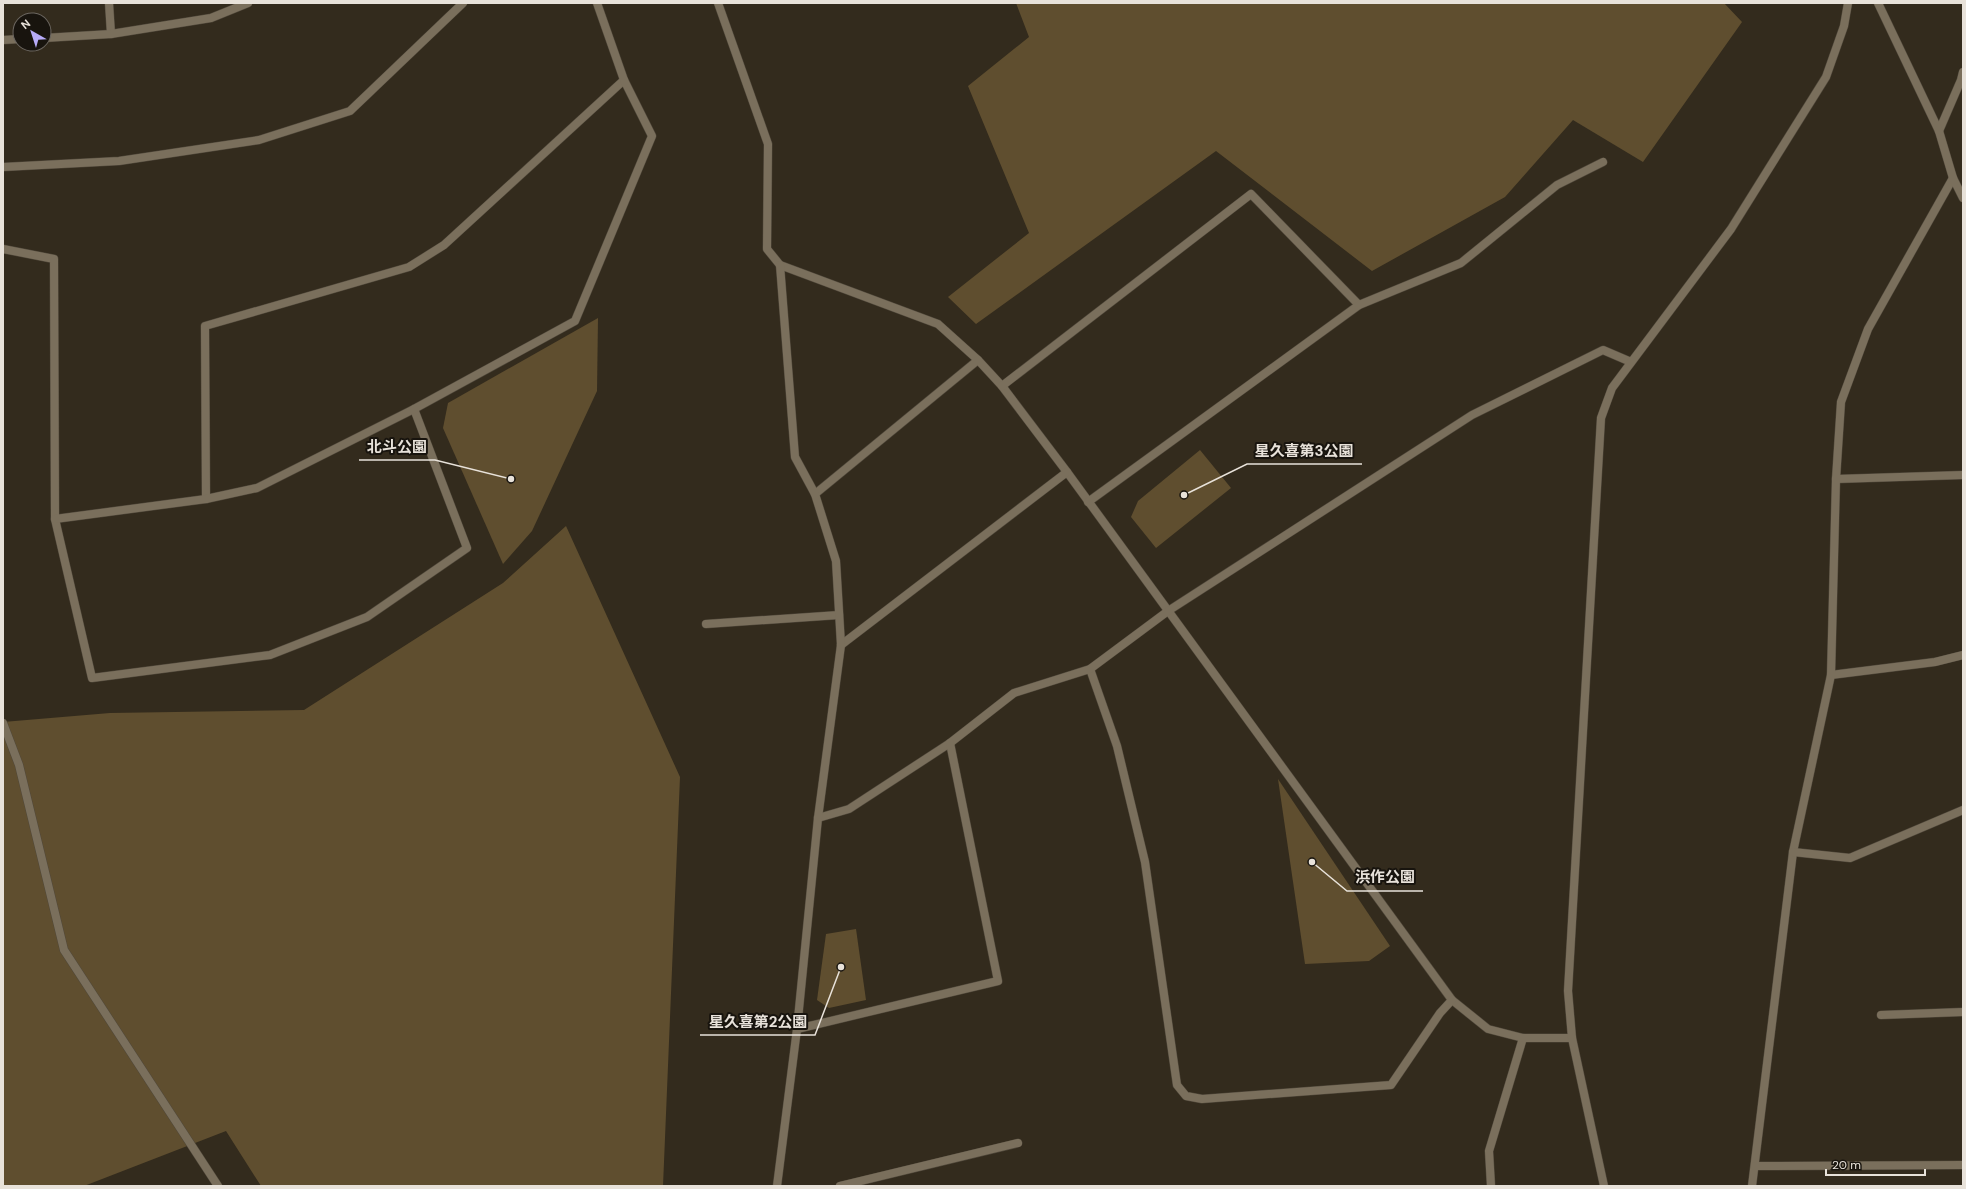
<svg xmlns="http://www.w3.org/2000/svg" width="1966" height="1189" viewBox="0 0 1966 1189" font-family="'DM Sans','Noto Sans JP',sans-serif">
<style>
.green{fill:#5f4e2f}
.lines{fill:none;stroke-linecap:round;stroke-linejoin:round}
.service-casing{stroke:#50483b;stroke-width:9}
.minor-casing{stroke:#50483b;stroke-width:9}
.service{stroke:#7a6f5c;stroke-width:8}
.minor{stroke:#7a6f5c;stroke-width:8}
.leader{fill:none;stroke:#e8e2da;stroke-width:1.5}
.callout-dot{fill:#e8e2da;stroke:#18140e;stroke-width:1.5}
.callout-label{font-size:15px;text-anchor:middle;font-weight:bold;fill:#e8e2da;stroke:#18140e;stroke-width:4;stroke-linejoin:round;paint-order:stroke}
</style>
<rect width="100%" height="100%" fill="#332b1d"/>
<g class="green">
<polygon points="1016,3 1724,3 1742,22 1643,162 1573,120 1505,197 1372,271 1216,151 976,324 948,297 1029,233 968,86 1029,37"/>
<polygon points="598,318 597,391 532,531 503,564 443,428 448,403"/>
<polygon points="1200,450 1231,488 1156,548 1131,517 1138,501"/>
<polygon points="566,526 680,777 663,1186 261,1186 226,1131 84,1186 3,1186 3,722 110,713 304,710 503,583"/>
<polygon points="1278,779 1390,946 1369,961 1305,964"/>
<polygon points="856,929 866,1000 829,1008 817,1000 826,934"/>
</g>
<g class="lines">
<defs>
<g id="service">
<polyline points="1939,131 1961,80 1963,72"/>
<polyline points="1836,479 1963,475"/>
<polyline points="706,624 839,615"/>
<polyline points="1831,675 1935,662 1963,655"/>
<polyline points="1881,1015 1963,1012"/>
<polyline points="1491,1186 1489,1151 1523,1038"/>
<polyline points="1752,1186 1793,852 1831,675 1836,479 1841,402 1868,329 1953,178"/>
</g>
<g id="minor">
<polyline points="109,3 111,34"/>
<polyline points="718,3 768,144 767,249 780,265 938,324 978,360 1002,386 1067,472 1452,1000 1488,1029 1523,1038 1572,1038"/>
<polyline points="1878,3 1939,131 1953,178 1963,198"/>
<polyline points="44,38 111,34 211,18 248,3"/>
<polyline points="3,40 20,39"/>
<polyline points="3,167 119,161 259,140 350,111 463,3"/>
<polyline points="3,249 54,259 55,519 92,678 270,655 367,617 467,548 414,409"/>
<polyline points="1002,386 1251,194 1359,305"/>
<polyline points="815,494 978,360"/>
<polyline points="206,499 205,326 409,267 444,245 624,80"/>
<polyline points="1088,502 1359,305 1461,263 1557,185 1603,162"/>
<polyline points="55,519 206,499 257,488 414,409 575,321 652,136 624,80 597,3"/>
<polyline points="841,645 1067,472"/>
<polyline points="1090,669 1117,746 1145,862 1177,1085 1186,1096 1202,1099 1391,1085 1440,1013 1452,1000"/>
<polyline points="3,723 19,765 64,950 218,1186"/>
<polyline points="818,818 849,809 950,743 1014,693 1090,669 1168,611 1472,415 1603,350 1631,362"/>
<polyline points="1793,852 1850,858 1963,810"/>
<polyline points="797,1029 998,981 950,743"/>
<polyline points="1755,1166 1963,1165"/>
<polyline points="777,1186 797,1029 818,818 841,645 836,561 815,494 795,457 780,265"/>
<polyline points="840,1186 1018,1143"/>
<polyline points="1604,1186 1572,1038 1568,991 1601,418 1612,388 1731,229 1826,77 1844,26 1848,3"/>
</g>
</defs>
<use href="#service" class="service-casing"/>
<use href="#minor" class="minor-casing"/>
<use href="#service" class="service"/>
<use href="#minor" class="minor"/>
</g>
<path class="leader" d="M511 479L435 460H359M1184 495L1247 464H1362M1312 862L1347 891H1423M841 967L815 1035H700"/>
<g class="callout-dot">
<circle cx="511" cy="479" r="4"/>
<circle cx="1184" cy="495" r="4"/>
<circle cx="1312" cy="862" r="4"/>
<circle cx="841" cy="967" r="4"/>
</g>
<g class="callout-label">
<text x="397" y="452">北斗公園</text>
<text x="1304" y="456">星久喜第3公園</text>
<text x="1385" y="882">浜作公園</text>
<text x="758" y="1027">星久喜第2公園</text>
</g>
<rect width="1966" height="1189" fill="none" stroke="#e8e2da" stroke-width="8"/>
<g transform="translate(32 32) rotate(321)"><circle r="19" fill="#18140e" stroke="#6b6660"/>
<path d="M0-3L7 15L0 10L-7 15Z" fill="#b7abf8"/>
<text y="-6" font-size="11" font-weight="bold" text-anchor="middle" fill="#e8e2da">N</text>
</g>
<path d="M1826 1169v6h99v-6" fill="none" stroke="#e8e2da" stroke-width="2"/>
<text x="1832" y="1169" font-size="12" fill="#e8e2da" stroke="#18140e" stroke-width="3" paint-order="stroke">20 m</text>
</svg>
